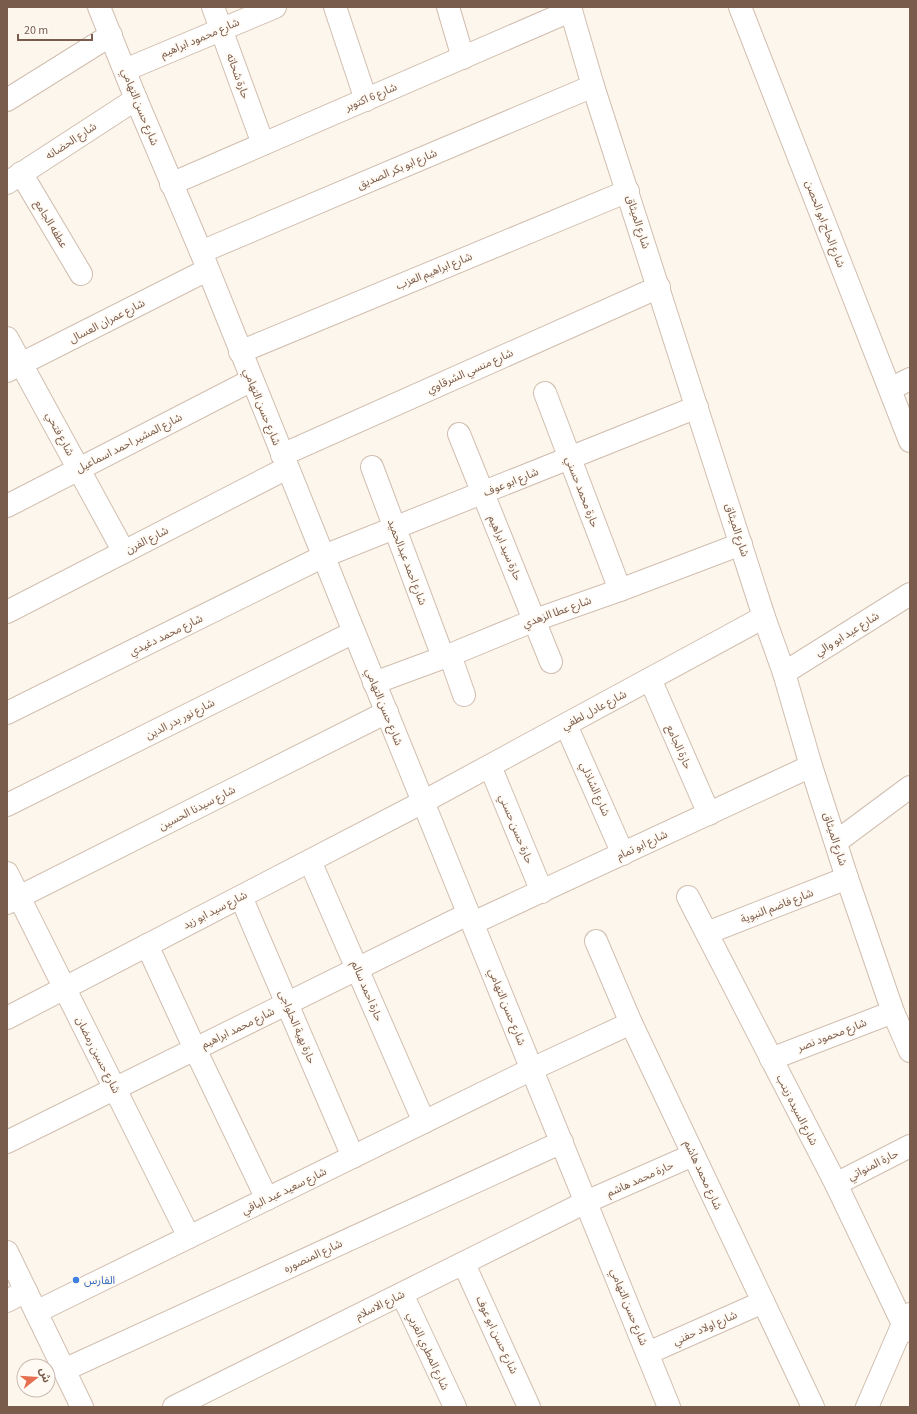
<svg xmlns="http://www.w3.org/2000/svg" width="917" height="1414" viewBox="0 0 917 1414" font-family="'Source Sans 3','Noto Sans Arabic',sans-serif">
<style>
.lines{fill:none;stroke-linecap:round;stroke-linejoin:round}
.minor-casing{stroke:#d1beb0;stroke-width:24}
.minor{stroke:#fff;stroke-width:22}
.shop-dot{fill:#3f7fe0;stroke:#fffaf3;stroke-width:1.5}
.labels{text-anchor:middle;dominant-baseline:central;stroke-width:3.5;stroke-linejoin:round;paint-order:stroke}
.street-label{font-size:11px;fill:#7a5c4d;stroke:#fffaf3}
.shop-label{font-size:11px;fill:#366cbe;stroke:#fffaf3;text-anchor:start}
</style>
<rect width="100%" height="100%" fill="#fdf6ec"/>
<g class="lines">
<defs>
<g id="minor">
<polyline points="99,7 136,99 201,252 354,632 669,1407"/>
<polyline points="213,7 263,144"/>
<polyline points="335,7 366,100"/>
<polyline points="448,7 463,58"/>
<polyline points="570,7 593,86 764,617 784,673 811,766 847,878 893,1012 910,1051"/>
<polyline points="740,7 910,441"/>
<polyline points="125,70 275,7"/>
<polyline points="7,100 111,35"/>
<polyline points="21,173 81,274"/>
<polyline points="7,183 136,99"/>
<polyline points="171,184 570,11"/>
<polyline points="201,252 593,86"/>
<polyline points="7,338 124,552"/>
<polyline points="240,352 628,191"/>
<polyline points="7,371 207,270"/>
<polyline points="890,389 910,379"/>
<polyline points="545,393 620,590"/>
<polyline points="459,434 551,662"/>
<polyline points="282,455 659,287"/>
<polyline points="372,467 443,657"/>
<polyline points="7,506 252,380"/>
<polyline points="7,612 287,468"/>
<polyline points="450,655 464,695"/>
<polyline points="784,673 910,594"/>
<polyline points="650,679 709,814"/>
<polyline points="374,683 450,655 535,620 620,590 741,544"/>
<polyline points="7,713 324,556 697,407"/>
<polyline points="566,725 623,854"/>
<polyline points="490,766 542,892"/>
<polyline points="7,805 354,632"/>
<polyline points="836,842 910,787"/>
<polyline points="310,861 424,1122"/>
<polyline points="7,873 189,1237"/>
<polyline points="241,897 353,1157"/>
<polyline points="688,897 836,1184 903,1324 910,1331"/>
<polyline points="7,903 387,712"/>
<polyline points="473,923 811,766"/>
<polyline points="707,933 847,878"/>
<polyline points="596,941 631,1023 813,1407"/>
<polyline points="147,945 195,1049 267,1199"/>
<polyline points="7,1018 423,802 764,617"/>
<polyline points="771,1059 893,1012"/>
<polyline points="7,1142 468,914"/>
<polyline points="836,1184 910,1146"/>
<polyline points="7,1252 82,1407"/>
<polyline points="464,1264 529,1407"/>
<polyline points="402,1294 455,1407"/>
<polyline points="7,1301 26,1291"/>
<polyline points="36,1312 532,1069 631,1023"/>
<polyline points="648,1353 763,1302"/>
<polyline points="64,1370 562,1142"/>
<polyline points="174,1407 586,1202 693,1155"/>
<polyline points="867,1407 903,1324 910,1314"/>
</g>
</defs>
<use href="#minor" class="minor-casing"/>
<use href="#minor" class="minor"/>
</g>
<circle class="shop-dot" cx="76" cy="1280" r="4"/>
<g class="labels">
<g class="street-label">
<text transform="translate(200 38) rotate(-23)">شارع محمود ابراهيم</text>
<text transform="translate(238 76) rotate(70)">حارة شحاته</text>
<text transform="translate(371 97) rotate(-23)">شارع 6 اكتوبر</text>
<text transform="translate(140 107) rotate(68)">شارع حسن التهامي</text>
<text transform="translate(71 141) rotate(-33)">شارع الحضانه</text>
<text transform="translate(397 169) rotate(-23)">شارع ابو بكر الصديق</text>
<text transform="translate(638 222) rotate(72)">شارع الميثاق</text>
<text transform="translate(51 224) rotate(59)">عطفه الجامع</text>
<text transform="translate(825 224) rotate(69)">شارع الحاج ابو الحصن</text>
<text transform="translate(434 271) rotate(-22)">شارع ابراهيم العزب</text>
<text transform="translate(107 321) rotate(-27)">شارع عمران العسال</text>
<text transform="translate(470 371) rotate(-24)">شارع منسي الشرقاوي</text>
<text transform="translate(262 407) rotate(68)">شارع حسن التهامي</text>
<text transform="translate(60 434) rotate(62)">شارع فتحي</text>
<text transform="translate(129 443) rotate(-27)">شارع المشير احمد اسماعيل</text>
<text transform="translate(511 482) rotate(-22)">شارع ابو عوف</text>
<text transform="translate(582 492) rotate(69)">حارة محمد حسني</text>
<text transform="translate(737 530) rotate(72)">شارع الميثاق</text>
<text transform="translate(147 540) rotate(-27)">شارع الفرن</text>
<text transform="translate(505 548) rotate(67)">حارة سيد ابراهيم</text>
<text transform="translate(407 562) rotate(69)">شارع احمد عبدالحميد</text>
<text transform="translate(557 612) rotate(-20)">شارع عطا الزهدي</text>
<text transform="translate(847 634) rotate(-32)">شارع عيد ابو والي</text>
<text transform="translate(166 635) rotate(-26)">شارع محمد دغيدي</text>
<text transform="translate(384 707) rotate(68)">شارع حسن التهامي</text>
<text transform="translate(594 710) rotate(-28)">شارع عادل لطفي</text>
<text transform="translate(180 719) rotate(-27)">شارع نور بدر الدين</text>
<text transform="translate(679 747) rotate(66)">حارة الجامع</text>
<text transform="translate(595 789) rotate(66)">شارع الشاذلي</text>
<text transform="translate(197 808) rotate(-27)">شارع سيدنا الحسين</text>
<text transform="translate(516 829) rotate(68)">حارة حسن حسني</text>
<text transform="translate(835 839) rotate(72)">شارع الميثاق</text>
<text transform="translate(642 845) rotate(-25)">شارع ابو تمام</text>
<text transform="translate(777 906) rotate(-21)">شارع فاضم النبوية</text>
<text transform="translate(215 910) rotate(-27)">شارع سيد ابو زيد</text>
<text transform="translate(367 991) rotate(67)">حارة احمد سالم</text>
<text transform="translate(507 1007) rotate(68)">شارع حسن التهامي</text>
<text transform="translate(297 1027) rotate(67)">حارة بهية الحلواجى</text>
<text transform="translate(238 1028) rotate(-26)">شارع محمد ابراهيم</text>
<text transform="translate(832 1035) rotate(-21)">شارع محمود نصر</text>
<text transform="translate(98 1055) rotate(63)">شارع حسين رمضان</text>
<text transform="translate(797 1110) rotate(63)">شارع السيده زينب</text>
<text transform="translate(873 1165) rotate(-27)">حارة المنواتي</text>
<text transform="translate(703 1175) rotate(65)">شارع محمد هاشم</text>
<text transform="translate(640 1179) rotate(-24)">حارة محمد هاشم</text>
<text transform="translate(284 1191) rotate(-26)">شارع سعيد عبد الباقي</text>
<text transform="translate(313 1256) rotate(-25)">شارع المنصوره</text>
<text transform="translate(380 1305) rotate(-26)">شارع الاسلام</text>
<text transform="translate(629 1307) rotate(68)">شارع حسن التهامي</text>
<text transform="translate(705 1328) rotate(-24)">شارع اولاد حفني</text>
<text transform="translate(497 1335) rotate(65)">شارع حسن ابو عوف</text>
<text transform="translate(428 1351) rotate(65)">شارع المطري الغربي</text>
</g>
<g class="shop-label">
<text x="84" y="1280">الفارس</text>
</g>
</g>
<rect width="917" height="1414" fill="none" stroke="#7a5c4d" stroke-width="16"/>
<g transform="translate(36 1378) rotate(73)"><circle r="19" fill="#fffaf3" stroke="#cabbb1"/>
<path d="M0-3L7 15L0 10L-7 15Z" fill="#e76f51"/>
<text y="-6" font-size="11" font-weight="bold" text-anchor="middle" fill="#7a5c4d">ش</text>
</g>
<path d="M18 34v6h74v-6" fill="none" stroke="#7a5c4d" stroke-width="2"/>
<text x="24" y="34" font-size="12" fill="#7a5c4d" stroke="#fffaf3" stroke-width="3" paint-order="stroke">20 m</text>
</svg>
